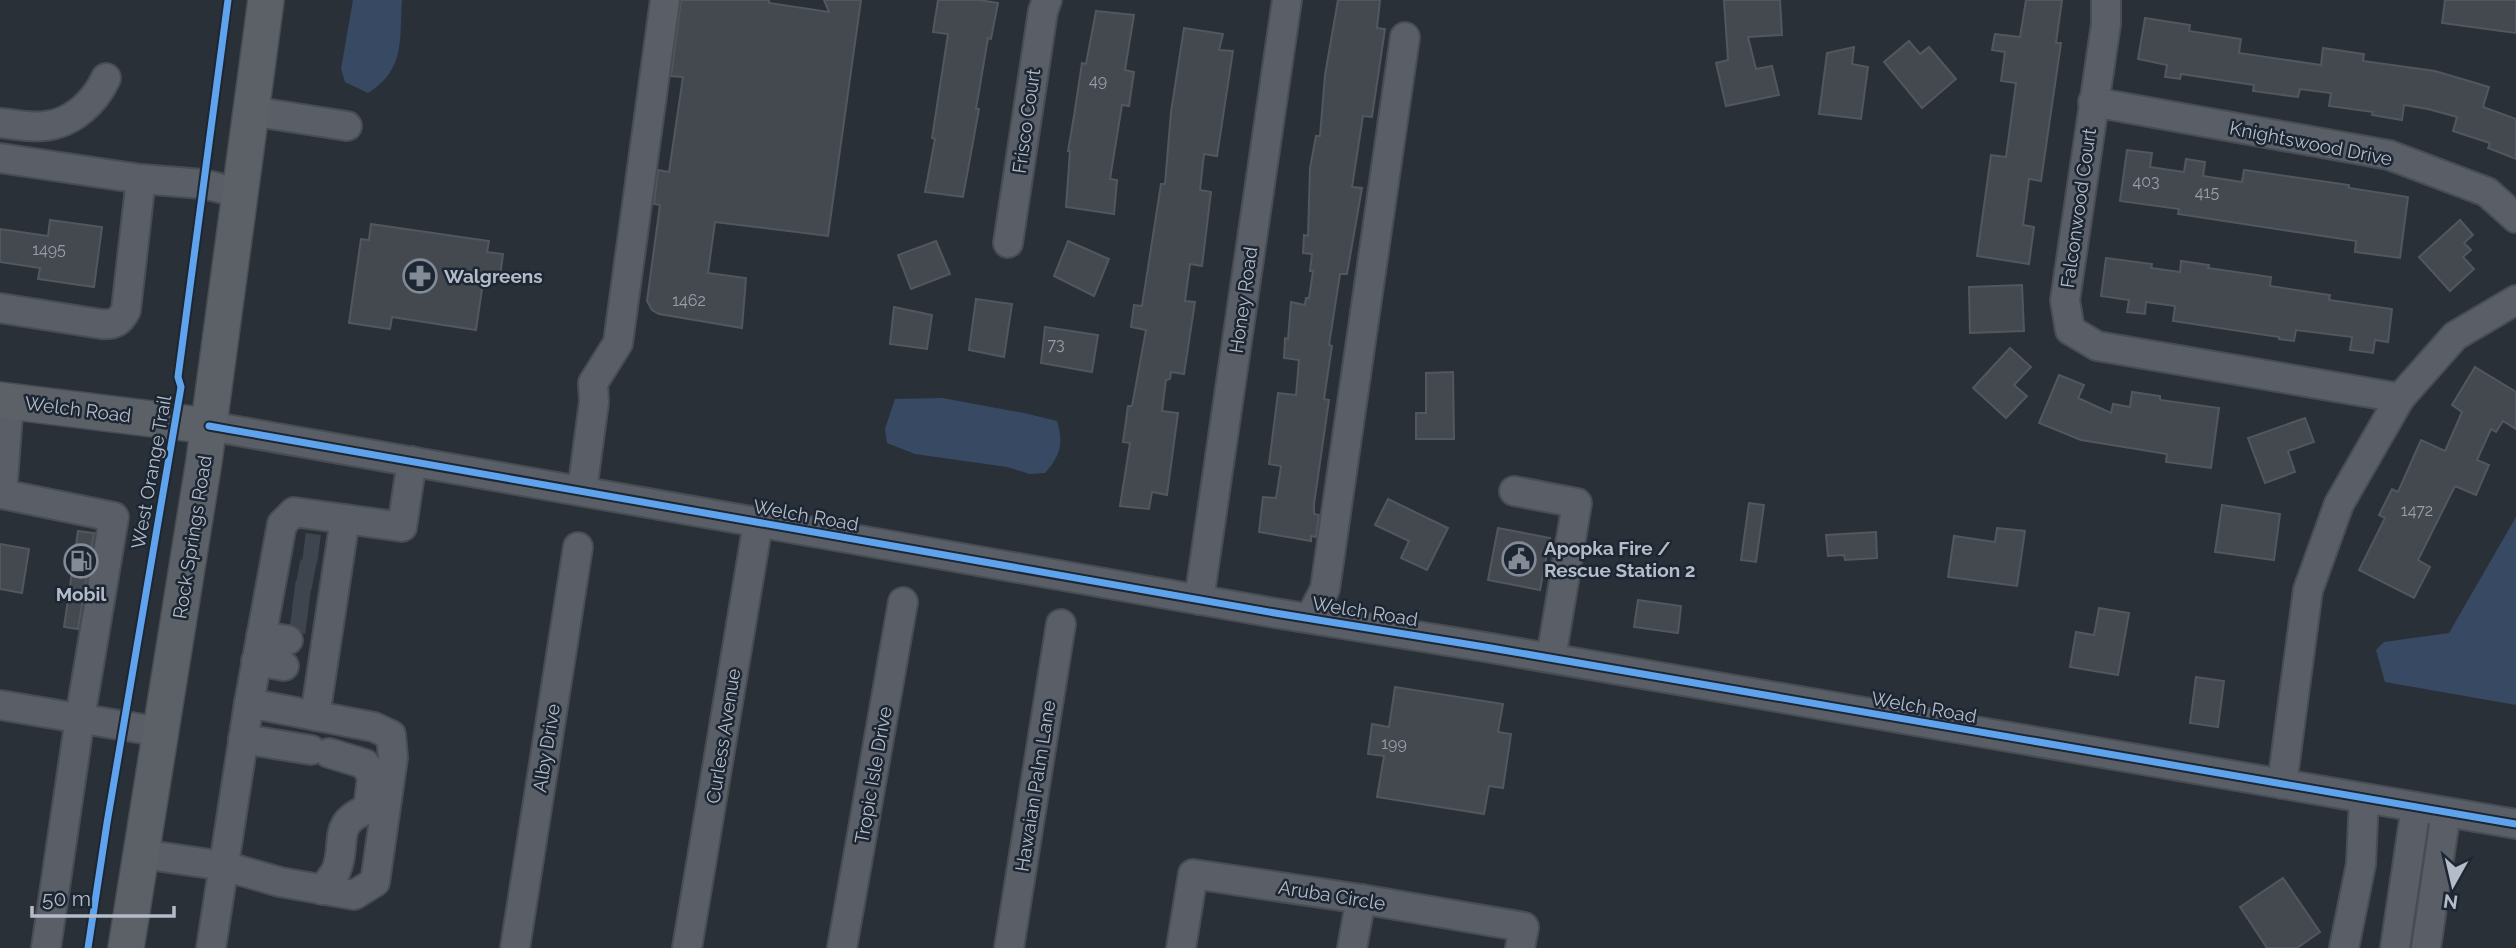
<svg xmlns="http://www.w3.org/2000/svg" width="2516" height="948" viewBox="0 0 2516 948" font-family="Raleway,sans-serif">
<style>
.water{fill:#384963}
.building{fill:#444950;stroke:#52575f;stroke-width:2}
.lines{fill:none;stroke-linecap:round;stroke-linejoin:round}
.minor-tunnel{stroke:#3f454e;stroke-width:28;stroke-dasharray:28 14;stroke-linecap:butt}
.minor-casing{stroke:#484c53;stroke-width:32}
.major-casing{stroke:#484c55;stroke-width:38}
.minor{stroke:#5a5e66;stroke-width:28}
.major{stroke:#5c6168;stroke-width:35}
.cycleway-casing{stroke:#1d2633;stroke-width:11}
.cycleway{stroke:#60a3ed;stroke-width:7}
.labels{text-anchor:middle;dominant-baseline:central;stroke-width:5;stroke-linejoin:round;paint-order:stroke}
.number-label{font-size:16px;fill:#989fab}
.street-label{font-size:19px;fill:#b4bcc9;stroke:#1d2633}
.poi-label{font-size:19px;font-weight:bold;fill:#b4bcc9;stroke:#1d2633;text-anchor:start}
</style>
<rect width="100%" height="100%" fill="#2a3038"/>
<g class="water">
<path d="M 353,0 L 402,0 C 399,40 406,69 368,93 L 345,82 L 341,69 Z"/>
<path d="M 942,398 L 1024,413 L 1057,421 C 1064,444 1060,456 1045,473 L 1030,474 L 1007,467 L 915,454 L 887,443 L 885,429 L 895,399 Z"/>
<polygon points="2516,517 2516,705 2385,682 2376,650 2384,642 2449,633"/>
</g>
<g class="building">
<polygon points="681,0 769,0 769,3 829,12 824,0 861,0 828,236 715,222 708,273 746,278 742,328 659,314 652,310 647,301 660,205 654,204 658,170 669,172 683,77 671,76"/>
<polygon points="938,0 979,0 998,3 991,39 988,38 976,109 979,109 963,197 925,192 935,139 932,138 948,34 933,32"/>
<polygon points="1338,0 1380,0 1377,28 1385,29 1372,117 1363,116 1352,187 1362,188 1347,274 1340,274 1329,345 1332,346 1324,399 1329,400 1314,504 1314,514 1319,515 1316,537 1311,536 1311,541 1259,532 1263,497 1276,498 1281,466 1269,464 1278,393 1296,395 1299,360 1284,358 1285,338 1288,339 1291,302 1305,305 1306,298 1309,298 1313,271 1310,271 1312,254 1303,253 1304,235 1308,236 1310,168 1316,136 1320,136 1325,75"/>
<polygon points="1724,0 1780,0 1782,35 1748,37 1756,69 1772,66 1779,95 1726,106 1716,63 1728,60"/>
<polygon points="2026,0 2062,0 2056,43 2061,43 2041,181 2029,179 2023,225 2034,227 2029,264 1977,256 1991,155 2006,157 2016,83 2001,81 2005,52 1992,50 1995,34 2020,37"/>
<polygon points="2445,0 2516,0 2516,33 2442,23"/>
<polygon points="1096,11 1134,15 1125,70 1134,72 1129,106 1122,105 1110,179 1117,180 1114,214 1066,207 1070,151 1068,151 1074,116 1082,63 1086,64"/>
<polygon points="2145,18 2190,25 2189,31 2241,39 2239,53 2321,65 2323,48 2364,54 2363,61 2435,71 2489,87 2483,107 2516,119 2516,159 2488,148 2490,143 2453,131 2457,117 2428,109 2404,105 2402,120 2372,115 2373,112 2329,106 2331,93 2300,89 2298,97 2253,91 2254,85 2181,74 2180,79 2165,77 2167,65 2138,59"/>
<polygon points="1184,28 1223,34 1219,50 1233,51 1217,156 1204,154 1200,190 1211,192 1202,266 1190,264 1185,301 1195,302 1184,374 1171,372 1170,379 1166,380 1162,411 1178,413 1167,495 1152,492 1149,509 1120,506 1130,443 1123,442 1128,406 1132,406 1146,330 1131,327 1134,305 1142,306 1161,184 1165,184 1171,112"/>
<polygon points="1909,41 1920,54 1929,47 1956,79 1922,108 1884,62"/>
<polygon points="1854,47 1852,64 1868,67 1861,119 1819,114 1827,53"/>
<polygon points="2127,150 2152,153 2150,167 2184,172 2186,159 2205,162 2203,176 2242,182 2244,170 2349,185 2349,188 2408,197 2400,258 2355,252 2356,241 2178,214 2179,209 2120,201"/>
<polygon points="50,220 102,227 94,287 38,279 40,268 0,262 0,229 48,236"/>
<polygon points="2460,220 2473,235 2464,243 2471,250 2463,257 2474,269 2450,291 2419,257"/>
<polygon points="371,224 489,241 487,252 503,254 500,277 484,275 476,330 392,317 390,329 349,323 361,239 369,240"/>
<polygon points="936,241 950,274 911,289 898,255"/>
<polygon points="1068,241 1109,259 1094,296 1054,276"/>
<polygon points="2106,258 2152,264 2151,268 2180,272 2181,261 2209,265 2208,268 2271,277 2270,286 2330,295 2329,300 2392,309 2388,342 2375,340 2373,353 2350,350 2352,337 2296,330 2294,341 2279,339 2279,337 2173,321 2175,306 2146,302 2145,314 2127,312 2129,300 2101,296"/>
<polygon points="2022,285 2024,331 1970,333 1969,287"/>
<polygon points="976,299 1012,304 1004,357 969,350"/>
<polygon points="894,307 932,315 927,349 890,344"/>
<polygon points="1045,327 1098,335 1092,372 1041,363"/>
<polygon points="2010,348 2031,367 2014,385 2027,396 2006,418 1973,388"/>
<polygon points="2475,367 2516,392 2516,429 2503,421 2496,432 2491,429 2477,460 2489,465 2476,495 2455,486 2418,560 2430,567 2414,598 2359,570 2385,518 2379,515 2392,489 2398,492 2421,440 2445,451 2462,412 2452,405"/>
<polygon points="1453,372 1454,439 1416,439 1416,413 1426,413 1426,373"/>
<polygon points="2059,375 2084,385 2078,398 2111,413 2113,404 2130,407 2132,392 2160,396 2160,400 2219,408 2211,468 2166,462 2167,454 2081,440 2039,423"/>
<polygon points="2305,418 2314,442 2288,451 2295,472 2265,483 2248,438"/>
<polygon points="1388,499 1448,528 1427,570 1401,558 1409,541 1375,525"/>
<polygon points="1749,503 1764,505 1756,562 1741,560"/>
<polygon points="2222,505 2280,514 2274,560 2215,552"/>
<polygon points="1498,528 1550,538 1540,590 1488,580"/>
<polygon points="1997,528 2025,531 2017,586 1948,577 1954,536 1995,542"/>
<polygon points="78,531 94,533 78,629 64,627"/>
<polygon points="1876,532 1877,558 1845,560 1844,555 1828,556 1826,535"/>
<polygon points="0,544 29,549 22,593 0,589"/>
<polygon points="1638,600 1681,606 1678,633 1634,627"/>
<polygon points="2099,608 2129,613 2118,675 2070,667 2076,632 2094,635"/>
<polygon points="2196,677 2224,681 2218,727 2190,723"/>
<polygon points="1395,687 1503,704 1498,732 1511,734 1503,788 1489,786 1484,814 1377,797 1384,756 1368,754 1372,724 1389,727"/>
<polygon points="2283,878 2320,932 2297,948 2267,948 2240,907"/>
</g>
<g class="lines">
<g class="minor-tunnel">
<polyline points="304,547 319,549"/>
<polyline points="298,573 314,576"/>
<polyline points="294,594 310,596"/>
<polyline points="291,618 307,620"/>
</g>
<defs>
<g id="minor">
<polyline points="2106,0 2106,24 2065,300 2070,330 2097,346 2400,398"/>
<polyline points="2093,102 2389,155 2487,192 2516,218"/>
<polyline points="251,111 347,126"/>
<path d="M 0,123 C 14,124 30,128 44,126 C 72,124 95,102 106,78"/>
<polyline points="0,158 141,179 203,184 240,193"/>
<polyline points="1008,243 1043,11 1047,0"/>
<path d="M 0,308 L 101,324 C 114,325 120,322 126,310 L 141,179"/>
<polyline points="9,401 2,494 114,517 80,718 46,948"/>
<polyline points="209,426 1275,613 1491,648 2516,824"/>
<polyline points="582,491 594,402 593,383 618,343 665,0"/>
<polyline points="1514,491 1577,503 1551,658"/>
<polyline points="345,519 402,527 412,461"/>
<polyline points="1199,600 1287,0"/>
<polyline points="1310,618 1325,589 1405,37"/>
<polyline points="261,636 288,640"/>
<polyline points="256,661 284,666"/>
<polyline points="249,703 282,524 294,512 345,519 315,716"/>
<polyline points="0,705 161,732"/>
<polyline points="243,739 311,750"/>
<polyline points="329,753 365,764 372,777 368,810"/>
<polyline points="2282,784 2308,590 2339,504 2400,398 2455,336 2516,300"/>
<polyline points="142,854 224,866 280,882 354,895 375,882 393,758 391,735 374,727 249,703 211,948"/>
<path d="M 322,890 C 326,884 333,877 336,871 C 348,842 330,824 368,809"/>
<polyline points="515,948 578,547"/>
<polyline points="687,948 758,523"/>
<polyline points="842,948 903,602"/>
<polyline points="1009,948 1061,624"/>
<polyline points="1181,948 1193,874 1361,899 1524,927 1520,948"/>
<polyline points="1352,948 1361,899"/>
<polyline points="2344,948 2361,864 2364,798"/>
<polyline points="2395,948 2416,807"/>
<polyline points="2426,948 2446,812"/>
</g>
<g id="major">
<polyline points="0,400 209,426"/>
<polyline points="126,948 204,461 266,0"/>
</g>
</defs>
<use href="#minor" class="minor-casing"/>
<use href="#major" class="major-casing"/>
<use href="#minor" class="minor"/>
<use href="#major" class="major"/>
<defs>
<g id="cycleway">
<polyline points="209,426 1275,613 1491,648 2516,824"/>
<polyline points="88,948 107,823 181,387 178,377 228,0"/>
</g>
</defs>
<use href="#cycleway" class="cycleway-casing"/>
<use href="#cycleway" class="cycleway"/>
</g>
<defs>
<symbol id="pharmacy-ring" viewBox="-11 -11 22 22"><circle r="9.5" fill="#1d2633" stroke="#848b96" stroke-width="1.5"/><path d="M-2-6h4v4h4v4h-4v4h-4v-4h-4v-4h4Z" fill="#848b96"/></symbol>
<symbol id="civic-ring" viewBox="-11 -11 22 22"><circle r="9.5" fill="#1d2633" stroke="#848b96" stroke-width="1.5"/><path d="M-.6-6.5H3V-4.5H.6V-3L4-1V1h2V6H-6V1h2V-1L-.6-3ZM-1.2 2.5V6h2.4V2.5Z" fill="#848b96"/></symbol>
<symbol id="fuel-ring" viewBox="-11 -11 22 22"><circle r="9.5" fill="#1d2633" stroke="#848b96" stroke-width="1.5"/><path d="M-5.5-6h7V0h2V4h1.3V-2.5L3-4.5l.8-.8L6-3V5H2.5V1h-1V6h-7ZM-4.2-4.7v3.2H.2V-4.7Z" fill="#848b96"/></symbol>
</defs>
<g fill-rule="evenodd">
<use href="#pharmacy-ring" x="401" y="257" width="38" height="38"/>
<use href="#civic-ring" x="1500" y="540" width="38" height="38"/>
<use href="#fuel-ring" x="62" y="542" width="38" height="38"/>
</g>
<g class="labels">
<g class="number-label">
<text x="1098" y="80">49</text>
<text x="2146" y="181">403</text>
<text x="2207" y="192">415</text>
<text x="49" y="249">1495</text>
<text x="689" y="300">1462</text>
<text x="1056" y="344">73</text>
<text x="2417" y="510">1472</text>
<text x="1394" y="743">199</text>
</g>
<g class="street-label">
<text transform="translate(1026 121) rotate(-82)">Frisco Court</text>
<text transform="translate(2311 143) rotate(11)">Knightswood Drive</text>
<text transform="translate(2078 208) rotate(-82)">Falconwood Court</text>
<text transform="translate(1243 300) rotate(-82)">Honey Road</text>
<text transform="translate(78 409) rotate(7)">Welch Road</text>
<text transform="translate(151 472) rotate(-80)">West Orange Trail</text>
<text transform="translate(806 515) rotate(10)">Welch Road</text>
<text transform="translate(192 537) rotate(-81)">Rock Springs Road</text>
<text transform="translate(1365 611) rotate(9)">Welch Road</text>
<text transform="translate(1924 707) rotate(10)">Welch Road</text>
<text transform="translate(723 736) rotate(-81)">Curless Avenue</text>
<text transform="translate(546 748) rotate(-81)">Alby Drive</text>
<text transform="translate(873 775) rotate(-80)">Tropic Isle Drive</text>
<text transform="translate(1035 786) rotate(-81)">Hawaian Palm Lane</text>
<text transform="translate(1332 895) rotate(9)">Aruba Circle</text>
</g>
<g class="poi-label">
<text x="444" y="276">Walgreens</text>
<text x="1544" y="548">Apopka Fire /<tspan x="1544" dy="22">Rescue Station 2</tspan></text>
<text x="81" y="594" text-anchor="middle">Mobil</text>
</g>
</g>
<g transform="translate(2453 885) rotate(188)" stroke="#1d2633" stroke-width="5" paint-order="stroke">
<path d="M0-5L12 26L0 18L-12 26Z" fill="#b4bcc9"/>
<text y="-10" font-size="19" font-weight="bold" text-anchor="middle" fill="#b4bcc9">N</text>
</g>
<path d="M32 906v10h142v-10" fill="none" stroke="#b4bcc9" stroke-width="3.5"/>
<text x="42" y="906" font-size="21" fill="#b4bcc9" stroke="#1d2633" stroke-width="5" paint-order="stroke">50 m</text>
</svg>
